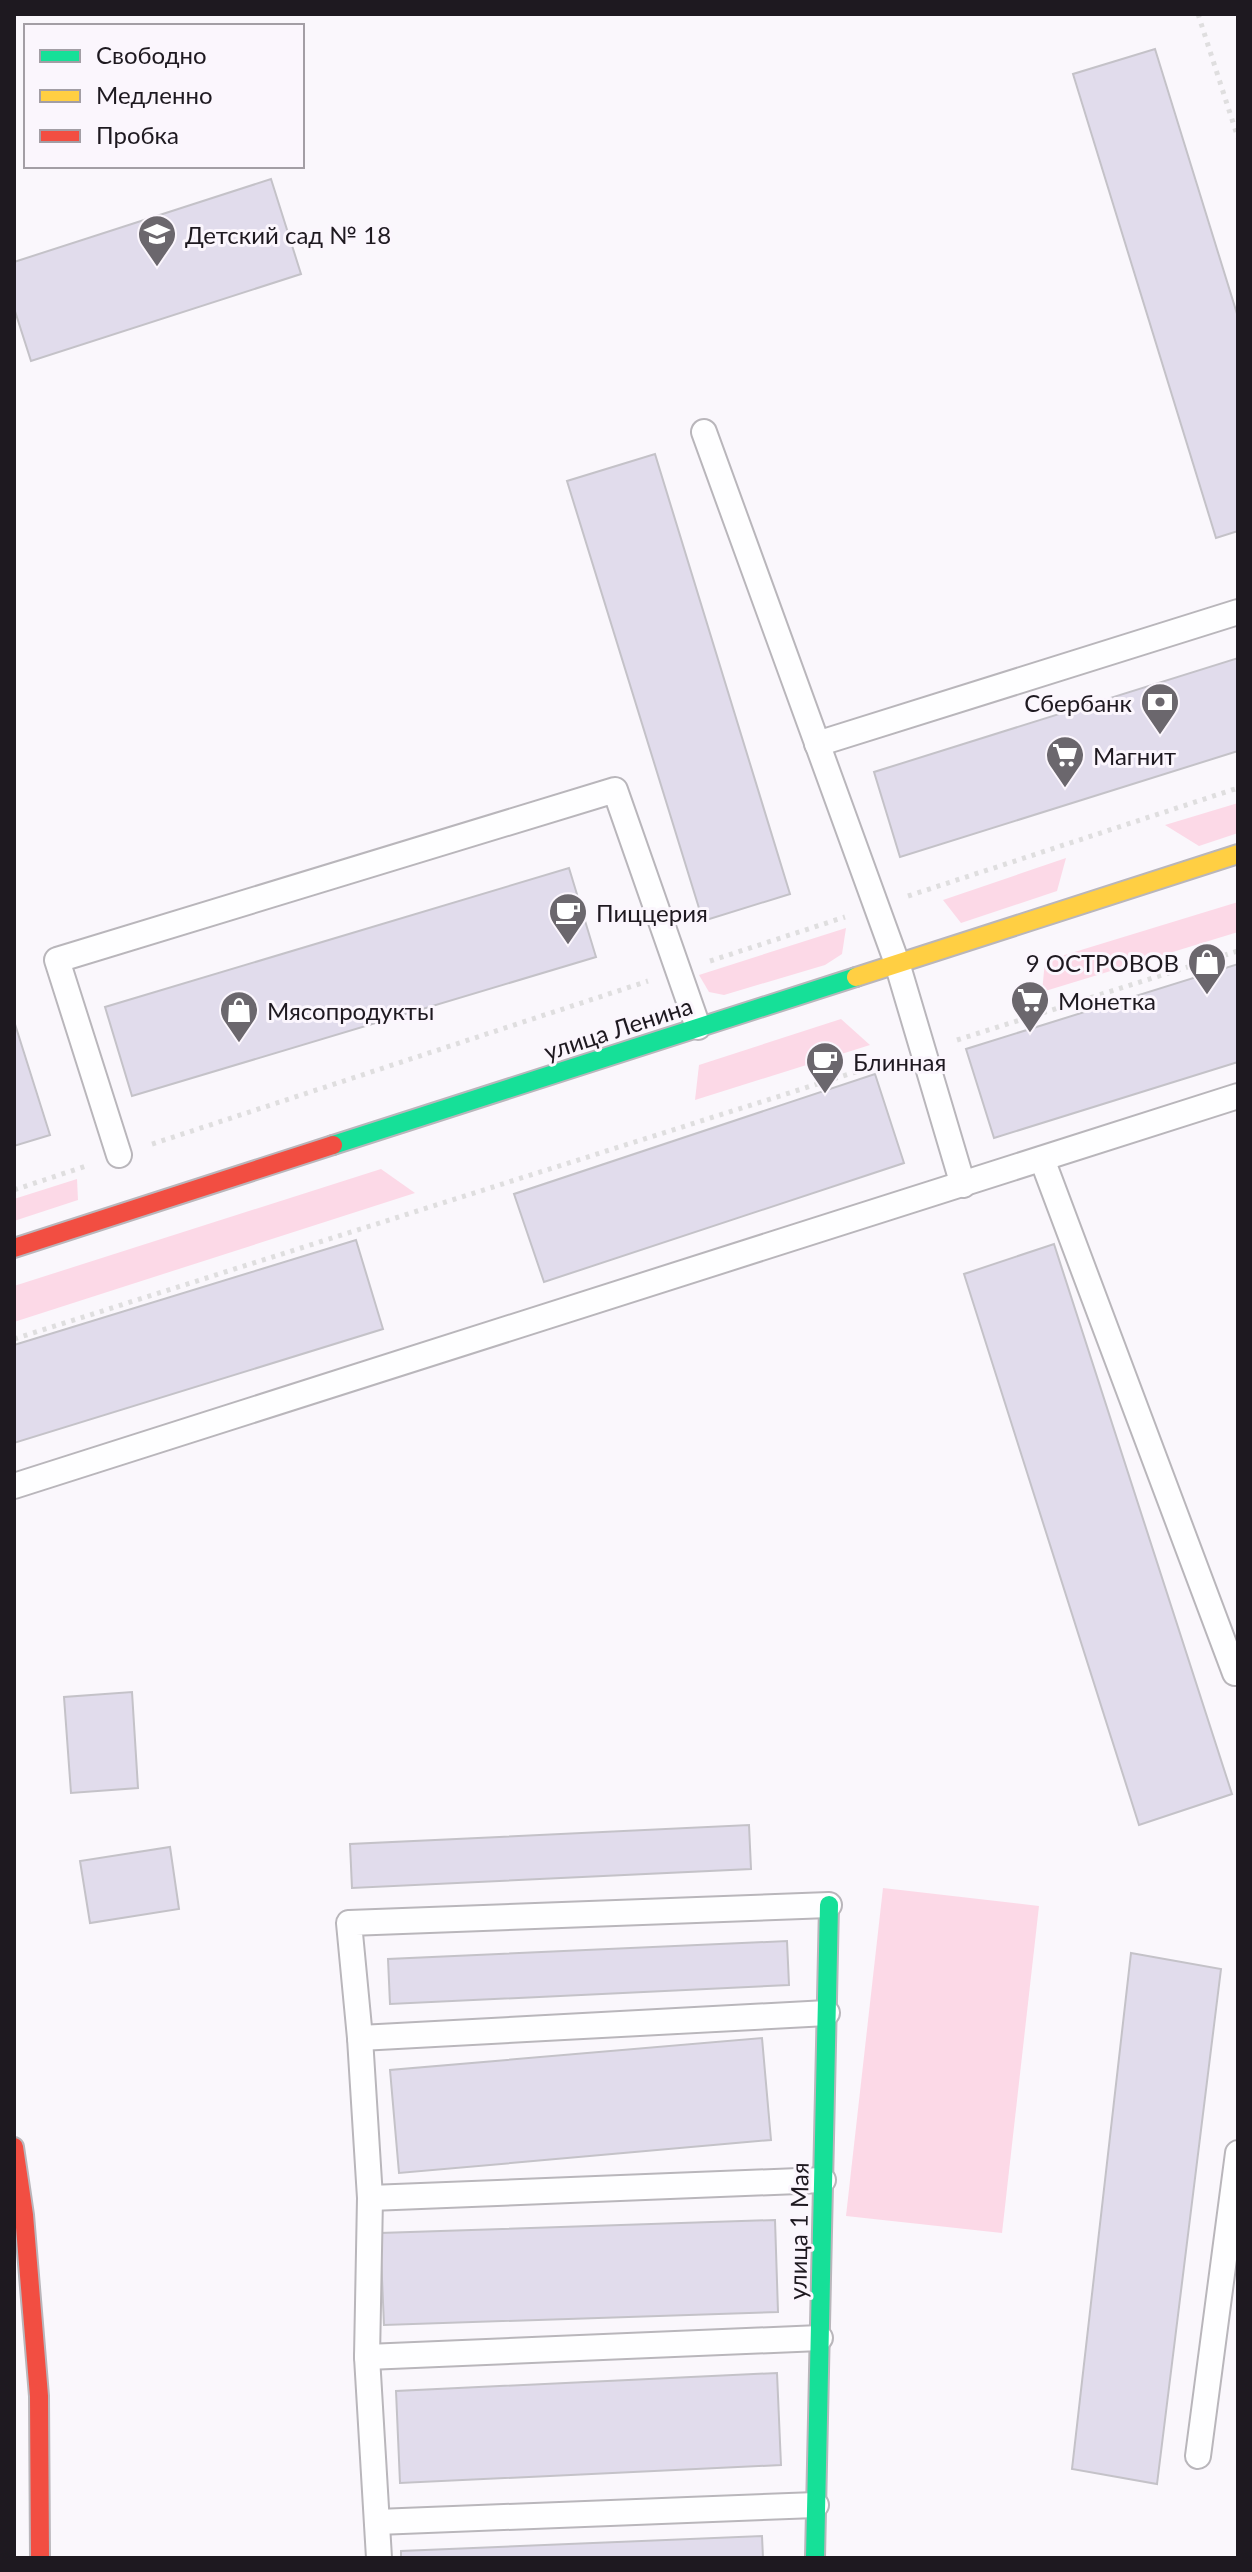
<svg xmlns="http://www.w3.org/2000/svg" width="1252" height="2572" viewBox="0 0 1252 2572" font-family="Lato,sans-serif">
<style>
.green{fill:#fcd9e7}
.building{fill:#e1dcec;stroke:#c4c2c8;stroke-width:2}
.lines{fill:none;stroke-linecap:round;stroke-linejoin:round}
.lane-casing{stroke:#b9b6bb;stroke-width:28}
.fast-casing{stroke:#b9b6bb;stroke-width:22}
.slow-casing{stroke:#b9b6bb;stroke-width:22}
.jam-casing{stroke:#b9b6bb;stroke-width:22}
.path{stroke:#dfdedf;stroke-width:5;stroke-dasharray:4 6;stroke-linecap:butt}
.lane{stroke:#fefeff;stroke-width:24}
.fast{stroke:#16e098;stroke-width:18}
.slow{stroke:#ffcf43;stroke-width:18}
.jam{stroke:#f24e42;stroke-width:18}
.labels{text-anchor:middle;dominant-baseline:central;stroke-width:6;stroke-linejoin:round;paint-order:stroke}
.poi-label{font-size:24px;fill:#1e1920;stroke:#fbf6fd;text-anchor:start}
.street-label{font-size:24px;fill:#1e1920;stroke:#fbf6fd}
</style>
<rect width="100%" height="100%" fill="#faf7fc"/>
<g class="green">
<polygon points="1238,803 1238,833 1199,846 1165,825"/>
<polygon points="1066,858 1057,891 961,923 943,900"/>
<polygon points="1238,902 1238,932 1042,992 1045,961"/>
<polygon points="846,928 842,954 825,965 724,995 709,992 699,975"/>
<polygon points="841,1019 870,1045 695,1100 699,1065"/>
<polygon points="381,1169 415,1193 14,1322 14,1286"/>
<polygon points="77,1179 78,1200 14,1221 14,1199"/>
<polygon points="883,1888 1039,1906 1002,2233 846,2216"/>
</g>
<g class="building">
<polygon points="1155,49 1238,317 1238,531 1216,538 1073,74"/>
<polygon points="271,179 301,274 31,361 14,308 14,262"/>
<polygon points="655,454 790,894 703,921 567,481"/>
<polygon points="1238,658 1238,751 900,857 874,772"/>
<polygon points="569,868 596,957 132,1096 105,1007"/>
<polygon points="1238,964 1238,1062 994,1138 966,1049"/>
<polygon points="14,1021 50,1135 14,1146"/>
<polygon points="875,1074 904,1163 544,1282 514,1194"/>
<polygon points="356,1240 383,1329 14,1443 14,1345"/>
<polygon points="1054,1244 1232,1794 1139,1825 964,1274"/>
<polygon points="132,1692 138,1788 71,1793 64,1697"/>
<polygon points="749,1825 751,1869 352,1888 350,1844"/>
<polygon points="170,1847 179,1909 90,1923 80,1861"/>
<polygon points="787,1941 789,1985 390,2004 388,1959"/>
<polygon points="1131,1953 1221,1969 1157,2484 1072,2469"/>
<polygon points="762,2038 771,2140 399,2173 390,2070"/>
<polygon points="775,2220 778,2312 384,2325 380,2233"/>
<polygon points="777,2373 781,2465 400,2483 396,2391"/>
<polygon points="762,2536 763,2558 401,2558 401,2551"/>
</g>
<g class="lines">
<defs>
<g id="lane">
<polyline points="704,432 897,963 963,1185"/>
<polyline points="817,744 1238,612"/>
<polyline points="119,1155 57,960 615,790 698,1027"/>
<polyline points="1042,1159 1235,1673 1238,1672"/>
<polyline points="14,1486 1238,1096"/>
<polyline points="360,2038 827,2013"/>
<polyline points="370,2198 823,2180"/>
<polyline points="367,2357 820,2338"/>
<polyline points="1198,2456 1238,2153"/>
<polyline points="377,2522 816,2505"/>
<polyline points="379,2558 367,2357 370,2198 360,2038 349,1923 829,1905"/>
</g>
<g id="fast">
<polyline points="333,1145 856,977"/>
<polyline points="815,2558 829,1905"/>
</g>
<polyline id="slow" points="856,977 1238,854"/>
<g id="jam">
<polyline points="14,1248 333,1145"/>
<polyline points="14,2147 24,2215 39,2396 40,2558"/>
</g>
</defs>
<use href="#lane" class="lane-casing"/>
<use href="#fast" class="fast-casing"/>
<use href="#slow" class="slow-casing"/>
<use href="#jam" class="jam-casing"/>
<g class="path">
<polyline points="1198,14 1238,138"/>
<polyline points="908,896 1238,788"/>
<polyline points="710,961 845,917"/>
<polyline points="957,1040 1238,951"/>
<polyline points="152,1144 648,981"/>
<polyline points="14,1190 89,1165"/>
<polyline points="14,1339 890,1061"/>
</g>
<use href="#lane" class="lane"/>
<use href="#fast" class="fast"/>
<use href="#slow" class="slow"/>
<use href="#jam" class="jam"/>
</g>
<defs>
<symbol id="school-pin" viewBox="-11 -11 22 30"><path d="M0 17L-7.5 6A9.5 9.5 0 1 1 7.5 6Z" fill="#6b676d" stroke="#fbf6fd"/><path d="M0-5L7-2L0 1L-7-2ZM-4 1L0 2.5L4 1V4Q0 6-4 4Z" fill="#fff"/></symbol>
<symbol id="bank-pin" viewBox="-11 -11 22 30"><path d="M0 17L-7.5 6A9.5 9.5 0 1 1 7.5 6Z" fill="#6b676d" stroke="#fbf6fd"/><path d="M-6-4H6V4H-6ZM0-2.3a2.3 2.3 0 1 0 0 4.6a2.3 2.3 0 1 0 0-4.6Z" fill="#fff"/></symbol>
<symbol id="supermarket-pin" viewBox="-11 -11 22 30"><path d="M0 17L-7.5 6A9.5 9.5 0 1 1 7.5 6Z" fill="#6b676d" stroke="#fbf6fd"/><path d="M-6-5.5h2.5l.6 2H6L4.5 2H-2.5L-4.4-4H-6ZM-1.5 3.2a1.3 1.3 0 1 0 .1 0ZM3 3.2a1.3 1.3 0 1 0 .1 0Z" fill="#fff"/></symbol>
<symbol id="cafe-pin" viewBox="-11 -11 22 30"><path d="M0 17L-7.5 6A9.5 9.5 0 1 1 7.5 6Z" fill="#6b676d" stroke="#fbf6fd"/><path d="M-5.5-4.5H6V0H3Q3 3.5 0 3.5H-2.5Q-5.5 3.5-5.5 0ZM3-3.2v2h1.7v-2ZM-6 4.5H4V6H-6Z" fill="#fff"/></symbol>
<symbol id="shop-pin" viewBox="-11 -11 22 30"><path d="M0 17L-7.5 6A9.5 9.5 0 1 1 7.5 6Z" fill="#6b676d" stroke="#fbf6fd"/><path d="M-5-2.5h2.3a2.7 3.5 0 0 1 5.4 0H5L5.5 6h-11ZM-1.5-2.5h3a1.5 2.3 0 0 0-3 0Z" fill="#fff"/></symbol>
</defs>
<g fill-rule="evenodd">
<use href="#school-pin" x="135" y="212" width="44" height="60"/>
<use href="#bank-pin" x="1138" y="680" width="44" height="60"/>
<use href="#supermarket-pin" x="1043" y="733" width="44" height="60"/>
<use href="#cafe-pin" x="546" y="890" width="44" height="60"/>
<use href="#shop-pin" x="1185" y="940" width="44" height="60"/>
<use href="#supermarket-pin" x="1008" y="978" width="44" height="60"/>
<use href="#shop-pin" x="217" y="988" width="44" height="60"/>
<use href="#cafe-pin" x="803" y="1039" width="44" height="60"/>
</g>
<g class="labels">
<g class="poi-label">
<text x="185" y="234">Детский сад № 18</text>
<text x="1132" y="702" text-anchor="end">Сбербанк</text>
<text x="1093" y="755">Магнит</text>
<text x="596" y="912">Пиццерия</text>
<text x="1179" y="962" text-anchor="end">9 ОСТРОВОВ</text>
<text x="1058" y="1000">Монетка</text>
<text x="267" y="1010">Мясопродукты</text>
<text x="853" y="1061">Блинная</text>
</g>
<g class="street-label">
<text transform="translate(618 1028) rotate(-18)">улица Ленина</text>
<text transform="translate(798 2231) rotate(-89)">улица 1 Мая</text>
</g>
</g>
<rect width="1252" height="2572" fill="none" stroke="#1e1920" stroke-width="32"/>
<rect x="24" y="24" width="280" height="144" fill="#fbf6fd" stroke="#a39ea5" stroke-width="2"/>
<rect x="40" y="50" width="40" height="12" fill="#16e098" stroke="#a39ea5" stroke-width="2"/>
<text x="96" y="64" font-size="24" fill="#1e1920">Свободно</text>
<rect x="40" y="90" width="40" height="12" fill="#ffcf43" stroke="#a39ea5" stroke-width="2"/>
<text x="96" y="104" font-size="24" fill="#1e1920">Медленно</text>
<rect x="40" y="130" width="40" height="12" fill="#f24e42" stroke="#a39ea5" stroke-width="2"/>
<text x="96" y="144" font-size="24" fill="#1e1920">Пробка</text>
</svg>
